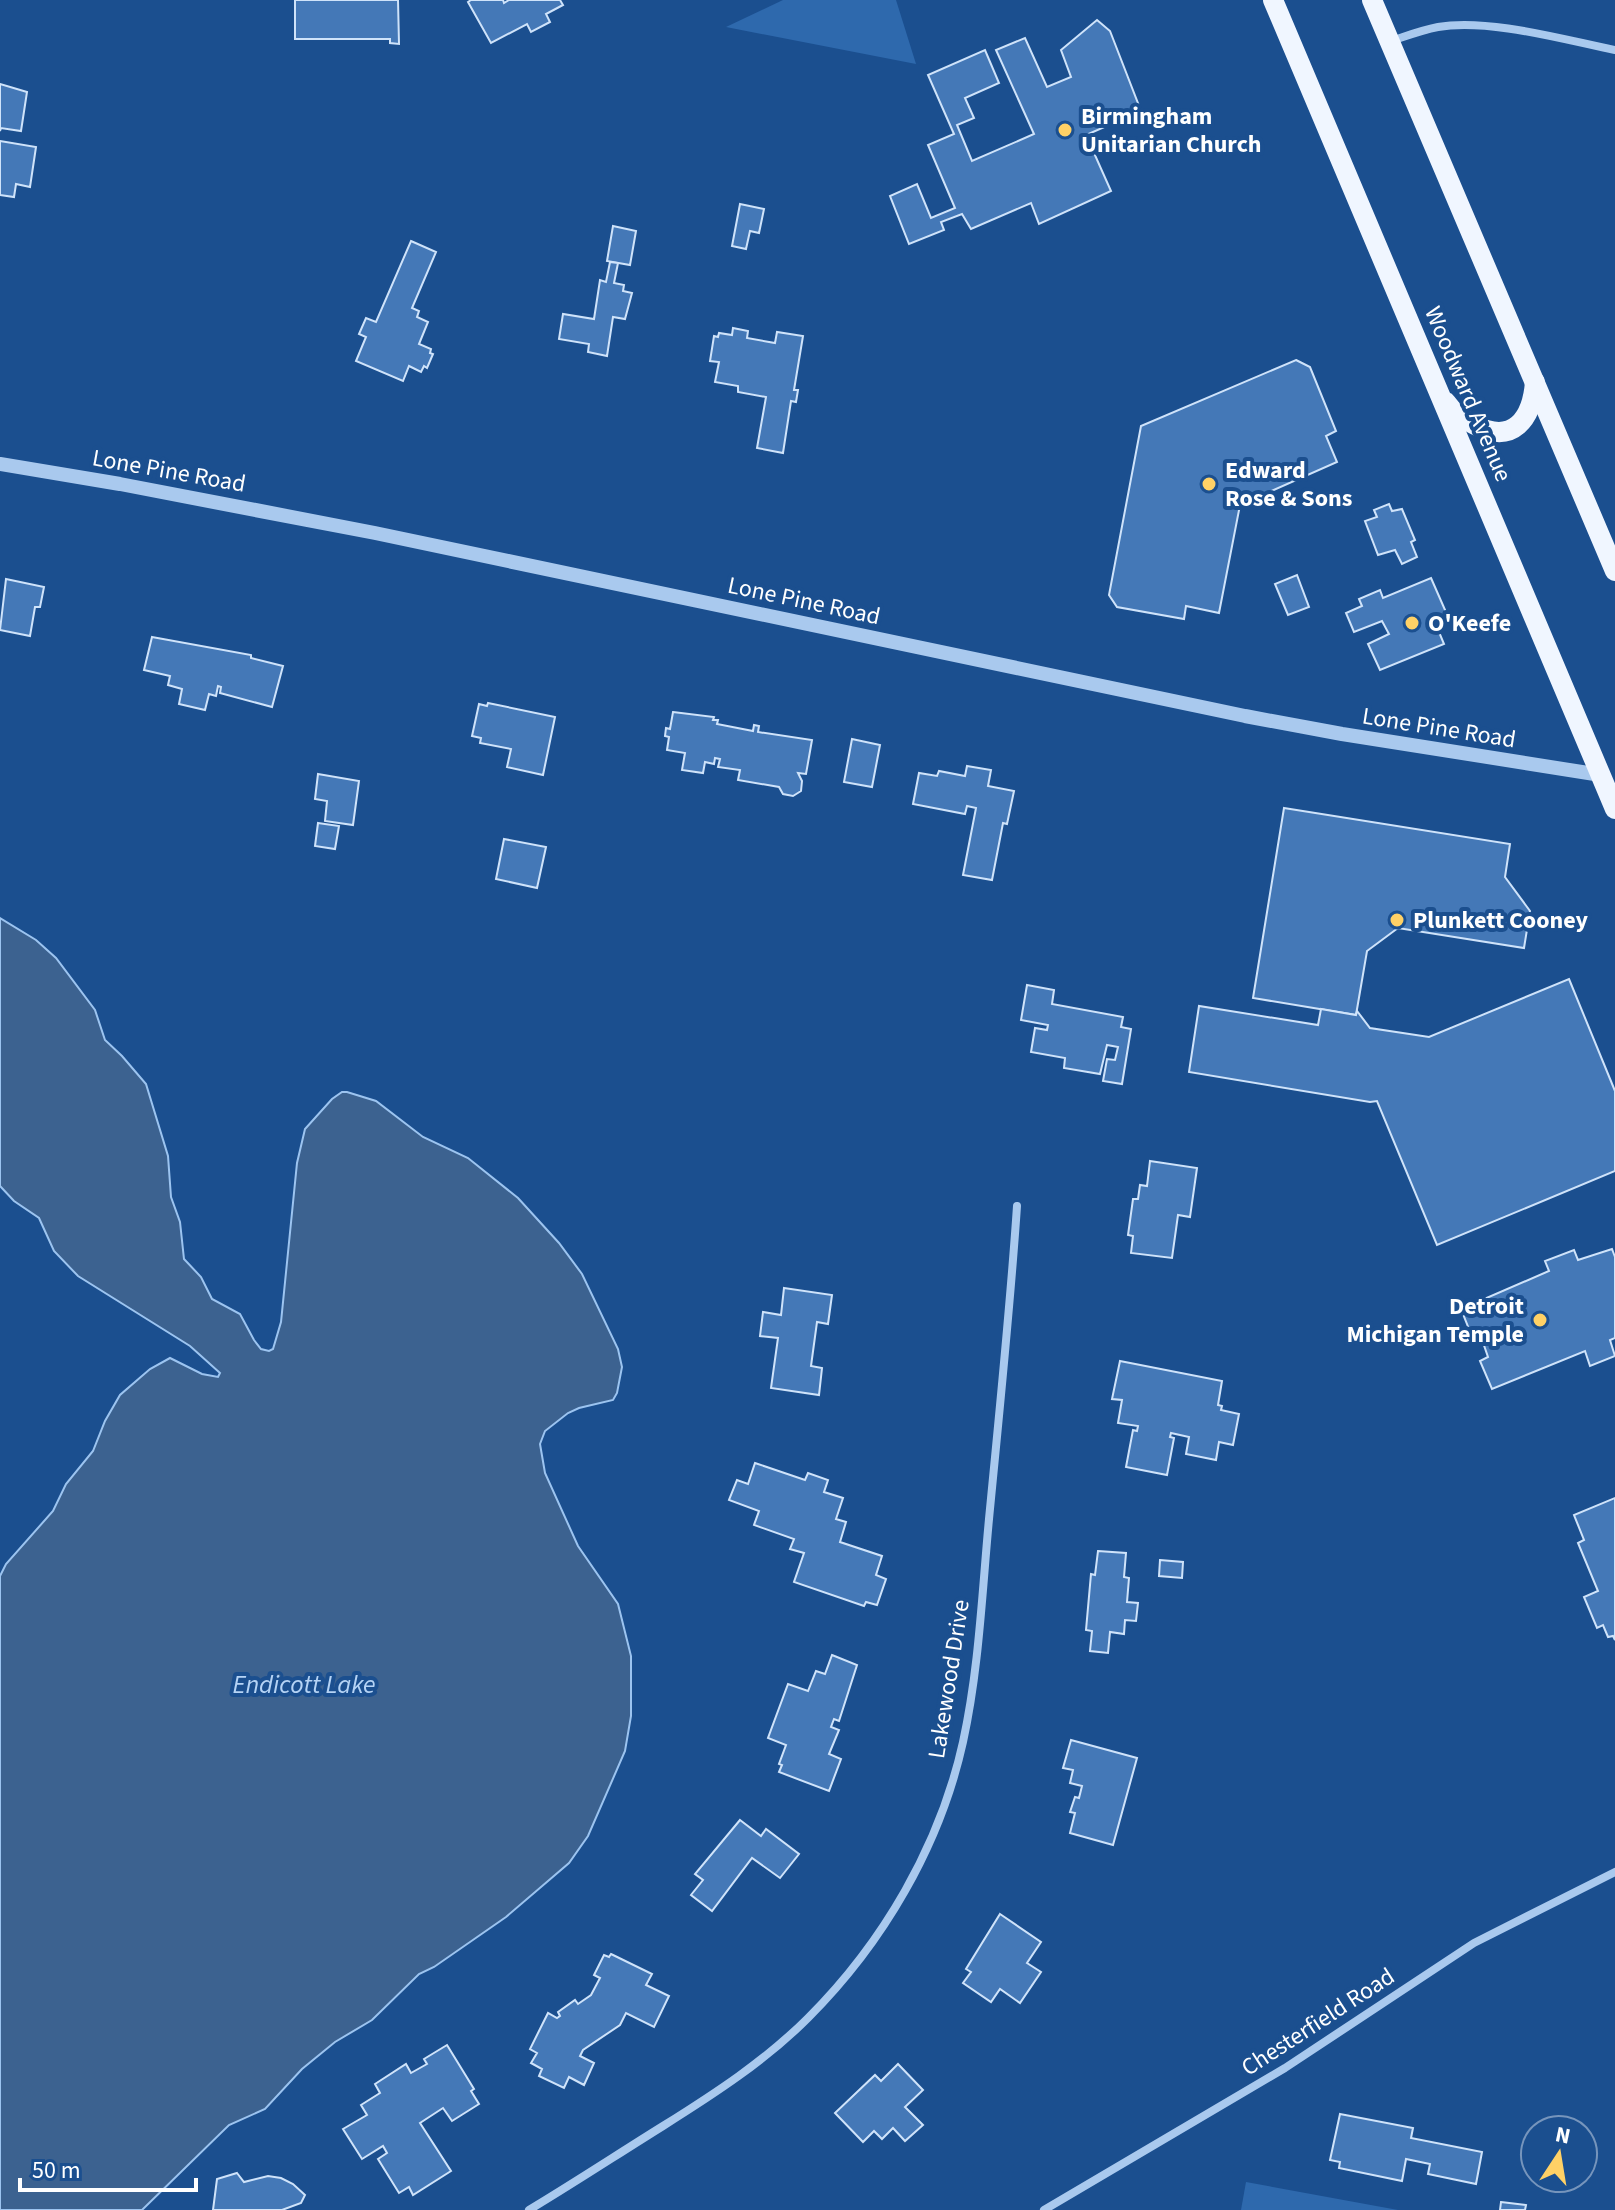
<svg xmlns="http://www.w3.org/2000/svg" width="1615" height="2210" viewBox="0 0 1615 2210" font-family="'Source Sans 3',sans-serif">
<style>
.green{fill:#2e69ad}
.water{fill:#3c6290;stroke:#9cc4f0;stroke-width:2}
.building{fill:#4478b7;stroke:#cfe3fa;stroke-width:2}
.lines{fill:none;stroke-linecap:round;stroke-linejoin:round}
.minor{stroke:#a9c9ee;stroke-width:8}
.tertiary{stroke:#a9c9ee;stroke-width:14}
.primary{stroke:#f0f6ff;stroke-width:20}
.poi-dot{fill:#ffd166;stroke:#1b4f8f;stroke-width:3}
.labels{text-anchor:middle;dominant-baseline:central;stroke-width:8;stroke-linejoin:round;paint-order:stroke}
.poi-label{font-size:24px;font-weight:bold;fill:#fff;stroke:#1b4f8f;text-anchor:start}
.street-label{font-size:24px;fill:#fff;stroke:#1b4f8f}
.water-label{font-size:26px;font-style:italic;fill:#b5d3f5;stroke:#1b4f8f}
</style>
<rect width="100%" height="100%" fill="#1b4f8f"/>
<g class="green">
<polygon points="783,0 896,0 916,64 726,27"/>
<polygon points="1246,2182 1398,2210 1241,2210"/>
</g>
<polygon class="water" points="0,918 36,940 56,958 95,1010 105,1040 122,1056 146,1084 168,1156 171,1197 180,1222 184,1259 201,1277 212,1299 240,1314 254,1340 261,1349 269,1351 273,1349 281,1322 297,1163 305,1129 332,1099 342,1092 347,1092 376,1101 423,1137 468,1158 518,1198 559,1243 582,1274 618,1349 622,1367 617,1393 613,1400 579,1408 568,1413 545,1431 540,1444 545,1473 578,1546 618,1604 631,1656 631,1716 625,1751 588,1836 569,1863 506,1917 434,1967 419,1974 372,2020 335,2042 302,2069 265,2109 229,2125 142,2210 0,2210 0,1576 6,1564 53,1511 66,1484 93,1451 105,1421 120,1395 150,1369 170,1358 202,1374 218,1377 220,1373 190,1346 78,1276 54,1251 39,1218 14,1201 0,1186"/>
<g class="building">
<polygon points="295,0 398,0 399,44 390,43 390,39 295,39"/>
<polygon points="471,0 503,0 504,3 509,0 560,0 563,5 546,14 550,22 531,32 527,24 491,43 468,2"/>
<polygon points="1097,20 1110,31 1141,111 1086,135 1111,191 1039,224 1031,203 971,229 962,214 941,222 944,230 909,244 890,196 917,184 931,218 955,208 928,145 954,134 928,75 985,50 999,83 965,98 974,118 957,125 972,161 1034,134 996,50 1025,38 1047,87 1071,77 1061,50"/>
<polygon points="0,84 27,92 21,131 1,128 0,131"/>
<polygon points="0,141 36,147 30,187 16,184 14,197 0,195"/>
<polygon points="740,204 764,209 759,233 750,231 746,249 732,246"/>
<polygon points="613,226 636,231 630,265 607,261"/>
<polygon points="411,241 436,252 412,308 419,311 417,317 428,322 419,344 431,349 430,353 433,354 427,368 424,366 421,372 409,366 403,381 356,361 366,337 359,334 366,318 376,322"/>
<polygon points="610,262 618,263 614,283 624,285 623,291 632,293 625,319 613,317 607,356 588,352 589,344 559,339 563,314 594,319 600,280 606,282"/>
<polygon points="733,328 748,331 747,338 775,343 777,332 803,336 794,390 798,390 796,402 791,401 783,453 757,448 766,397 738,392 738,386 715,382 719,362 710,361 714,336 718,337 719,333 732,335"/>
<polygon points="1296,360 1310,367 1336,431 1326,436 1337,462 1240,505 1219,613 1186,606 1184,619 1117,607 1109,595 1141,426"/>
<polygon points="1389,504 1392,511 1402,509 1415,540 1411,542 1417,557 1402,564 1395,550 1378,555 1365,521 1377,517 1374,510"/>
<polygon points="1297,575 1309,607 1288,615 1275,584"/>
<polygon points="1431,578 1449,619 1436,625 1444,644 1380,670 1368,644 1389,634 1382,621 1354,632 1346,613 1362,606 1359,599 1380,590 1383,598"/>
<polygon points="6,579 44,587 40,607 35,607 30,636 0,630"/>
<polygon points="152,637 251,655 251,658 283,666 272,707 220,693 221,687 218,686 216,696 209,694 205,710 179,704 182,689 168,685 170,676 144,670"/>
<polygon points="488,703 555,717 543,775 507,767 511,749 480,743 481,738 472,736 479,704 487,706"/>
<polygon points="673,712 714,717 713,720 718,720 717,724 753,731 754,725 759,726 758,732 812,740 806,774 798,773 802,781 801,791 793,796 783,794 779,787 738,780 740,770 718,767 720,759 715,758 714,764 705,762 703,773 682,770 685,753 667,750 669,737 665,736 666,728 670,729"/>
<polygon points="852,739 880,745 872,787 844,782"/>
<polygon points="967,766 991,770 988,786 1014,791 1007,824 1003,823 992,880 963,875 976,808 967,806 965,814 913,804 919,773 937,776 939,771 965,776"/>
<polygon points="318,774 359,781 353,825 325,821 327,801 315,799"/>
<polygon points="1284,808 1510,844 1505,877 1530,911 1524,948 1398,928 1367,951 1356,1015 1253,998"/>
<polygon points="318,823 339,826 335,849 315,846"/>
<polygon points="504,839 546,847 537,888 496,879"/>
<polygon points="1569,979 1615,1091 1615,1171 1437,1245 1377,1101 1370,1102 1189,1072 1199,1006 1318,1025 1321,1009 1356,1015 1357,1011 1370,1028 1429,1037"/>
<polygon points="1027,985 1054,990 1052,1004 1123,1017 1121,1027 1131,1029 1122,1084 1103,1081 1107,1059 1115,1060 1118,1047 1107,1045 1100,1074 1064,1068 1065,1058 1031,1052 1035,1028 1047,1030 1048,1025 1021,1020"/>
<polygon points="1150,1161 1197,1168 1190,1217 1178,1215 1172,1258 1131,1253 1133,1236 1128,1235 1133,1199 1138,1199 1140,1185 1147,1186"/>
<polygon points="1612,1249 1615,1257 1615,1338 1610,1340 1615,1356 1590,1366 1585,1351 1492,1389 1480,1361 1488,1357 1479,1331 1471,1334 1461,1309 1549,1271 1545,1261 1574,1250 1578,1260"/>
<polygon points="784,1288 832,1295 828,1324 817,1322 811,1366 822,1368 819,1395 771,1388 778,1338 760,1336 763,1312 781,1315"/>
<polygon points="1120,1361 1222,1381 1218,1405 1222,1406 1221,1410 1239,1414 1233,1445 1219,1442 1216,1460 1186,1454 1189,1437 1171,1433 1170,1437 1174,1438 1167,1475 1126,1467 1133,1430 1137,1431 1138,1426 1118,1423 1122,1400 1112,1399"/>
<polygon points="755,1463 805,1480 808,1473 828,1480 824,1492 843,1498 836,1519 846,1522 840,1542 882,1556 876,1575 886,1579 877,1605 866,1602 864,1606 794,1582 804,1553 790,1549 794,1539 754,1525 759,1511 729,1500 737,1480 748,1484"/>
<polygon points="1615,1498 1615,1640 1613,1636 1608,1637 1603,1625 1597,1628 1584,1597 1598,1591 1578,1543 1584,1540 1574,1515"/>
<polygon points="1098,1551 1126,1553 1124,1577 1129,1578 1127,1602 1138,1603 1136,1621 1125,1620 1124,1634 1110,1632 1108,1653 1090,1651 1092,1631 1086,1630 1091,1574 1095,1575"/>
<polygon points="1160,1560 1183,1562 1182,1578 1159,1576"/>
<polygon points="832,1655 857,1665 839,1721 834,1719 831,1727 839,1730 829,1754 841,1759 829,1791 779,1772 782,1765 779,1764 786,1745 768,1738 788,1684 808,1691 816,1671 825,1674"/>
<polygon points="1071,1740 1137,1758 1113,1845 1070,1833 1075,1813 1070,1812 1075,1797 1079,1798 1082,1786 1070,1783 1073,1770 1063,1768"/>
<polygon points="740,1820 761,1836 766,1829 799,1854 780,1878 752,1858 712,1911 691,1895 703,1880 695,1874"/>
<polygon points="1000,1914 1041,1942 1027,1963 1041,1972 1020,2003 1000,1989 991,2002 963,1983 971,1972 966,1969"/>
<polygon points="611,1954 652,1974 646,1985 669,1996 654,2027 626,2013 620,2025 583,2050 580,2056 594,2063 584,2085 569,2077 564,2088 539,2076 542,2069 531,2063 537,2053 530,2049 548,2013 557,2018 560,2016 558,2012 575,2000 578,2004 591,1995 600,1978 594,1975 604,1955 609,1957"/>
<polygon points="447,2045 474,2089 471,2091 479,2104 452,2121 443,2108 420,2123 451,2171 413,2195 409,2187 399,2193 378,2159 387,2153 383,2146 362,2159 343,2129 367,2115 361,2105 380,2093 375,2084 406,2064 411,2073 427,2064 424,2059"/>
<polygon points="898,2064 923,2090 905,2107 923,2125 905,2141 893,2128 882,2139 874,2131 863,2142 835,2113 875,2075 881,2081"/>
<polygon points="1340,2114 1413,2128 1411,2138 1482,2152 1476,2184 1428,2174 1430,2164 1406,2159 1402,2181 1339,2168 1340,2162 1330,2160"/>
<polygon points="237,2173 244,2182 268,2176 281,2178 293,2184 305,2195 301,2203 282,2210 213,2210 217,2179"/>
<polygon points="1501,2202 1526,2205 1525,2210 1500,2210"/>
</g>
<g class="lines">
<g class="minor">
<path d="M 1391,41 C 1406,36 1422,30 1438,27 C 1488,18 1565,40 1615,50"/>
<path d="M 529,2210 C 574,2183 618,2154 663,2126 C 714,2094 765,2061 808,2018 C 883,1943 940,1846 963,1742 C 979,1669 982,1593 989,1519 C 999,1415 1010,1310 1017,1206"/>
<polyline points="1044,2210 1285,2068 1474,1943 1615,1872"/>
</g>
<polyline class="tertiary" points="0,464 120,484 375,533 1245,716 1342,734 1601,775"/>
<g class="primary">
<polyline points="1273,0 1615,809"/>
<polyline points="1372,0 1615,571"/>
<path d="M 1446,402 C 1453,413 1464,419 1475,425 C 1513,445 1532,419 1535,382"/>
</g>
</g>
<g class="poi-dot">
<circle cx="1065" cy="130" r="8"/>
<circle cx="1209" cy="484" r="8"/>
<circle cx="1412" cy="623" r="8"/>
<circle cx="1397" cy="920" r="8"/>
<circle cx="1540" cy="1320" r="8"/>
</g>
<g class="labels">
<g class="poi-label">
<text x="1081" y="116">Birmingham<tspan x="1081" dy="28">Unitarian Church</tspan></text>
<text x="1225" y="470">Edward<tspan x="1225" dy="28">Rose &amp; Sons</tspan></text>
<text x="1428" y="623">O'Keefe</text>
<text x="1413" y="920">Plunkett Cooney</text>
<text x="1524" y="1306" text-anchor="end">Detroit<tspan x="1524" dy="28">Michigan Temple</tspan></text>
</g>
<g class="street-label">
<text transform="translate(1468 394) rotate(67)">Woodward Avenue</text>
<text transform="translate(169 471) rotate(10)">Lone Pine Road</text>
<text transform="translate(804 601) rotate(12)">Lone Pine Road</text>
<text transform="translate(1439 728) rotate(9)">Lone Pine Road</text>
<text transform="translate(949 1679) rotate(-81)">Lakewood Drive</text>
<text transform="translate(1318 2022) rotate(-33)">Chesterfield Road</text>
</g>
<g class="water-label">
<text x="304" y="1684">Endicott Lake</text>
</g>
</g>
<g transform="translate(1559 2154) rotate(12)"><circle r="38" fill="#1b4f8f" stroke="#7695bc" stroke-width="2"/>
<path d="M0-6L14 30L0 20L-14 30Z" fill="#ffd166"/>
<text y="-12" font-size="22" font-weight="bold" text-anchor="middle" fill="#ffffff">N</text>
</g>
<path d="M20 2178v12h176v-12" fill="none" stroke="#ffffff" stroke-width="4"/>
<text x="32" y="2178" font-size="24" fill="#ffffff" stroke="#1b4f8f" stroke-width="6" paint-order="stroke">50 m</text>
</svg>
